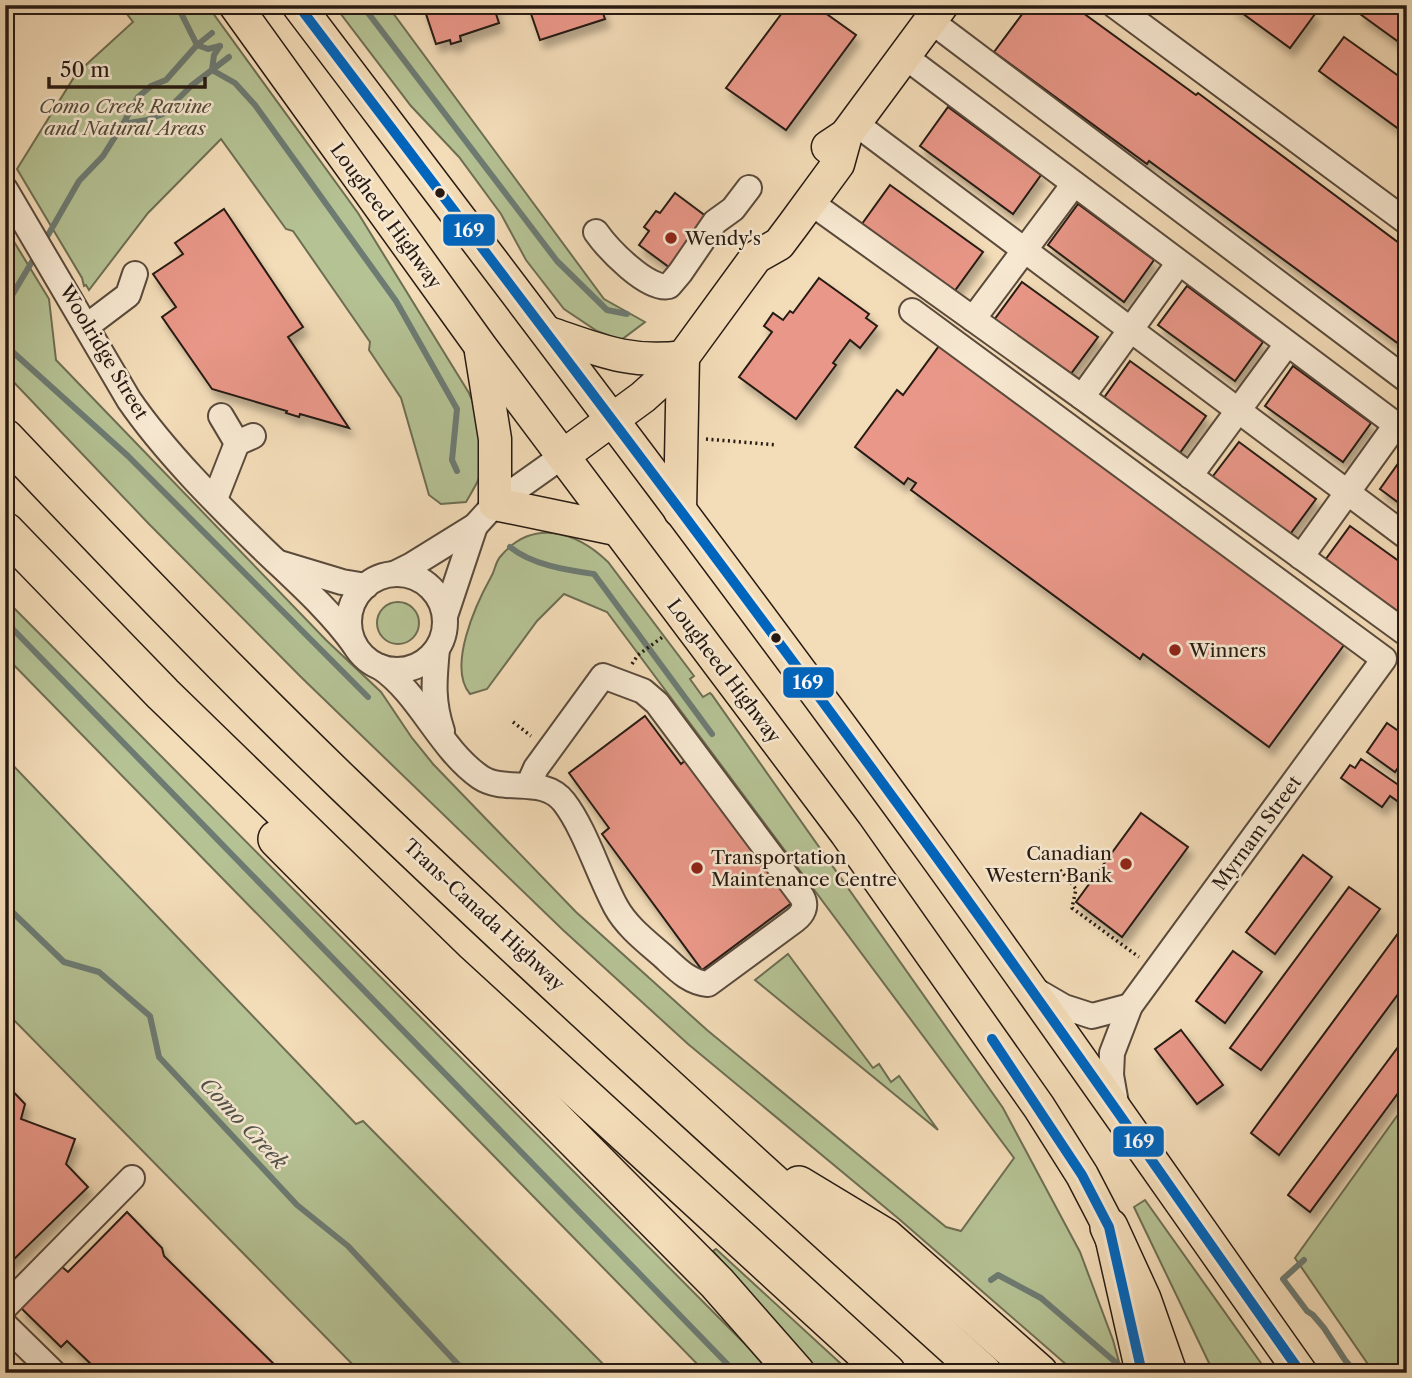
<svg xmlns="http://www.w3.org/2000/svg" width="1412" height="1378" viewBox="0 0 1412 1378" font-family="'Libre Caslon Text',serif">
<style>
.green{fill:#b5c294;stroke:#6e6e53;stroke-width:2}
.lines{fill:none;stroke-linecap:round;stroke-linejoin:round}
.stream{stroke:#6d7b73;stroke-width:6}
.building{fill:#e99788;stroke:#271a12;stroke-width:2;filter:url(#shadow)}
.minor-casing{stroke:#5a4a3c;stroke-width:28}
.major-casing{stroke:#271a12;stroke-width:35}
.highway-casing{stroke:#271a12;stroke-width:40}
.path{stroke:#271a12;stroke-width:3.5;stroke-dasharray:2 3.5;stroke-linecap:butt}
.minor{stroke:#f7e8d1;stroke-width:24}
.major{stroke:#f3dcb8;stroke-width:32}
.highway{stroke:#f3dcb8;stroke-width:37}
.bus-1-casing{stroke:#f7e8d1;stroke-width:16}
.bus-1{stroke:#0065bd;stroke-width:10}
.bus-dot{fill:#271a12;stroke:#f7e8d1;stroke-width:2.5}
.poi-dot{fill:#8f2418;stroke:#f7e8d1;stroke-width:2.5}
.labels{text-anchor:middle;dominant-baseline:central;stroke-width:5;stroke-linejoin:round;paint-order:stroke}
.park-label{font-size:19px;font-style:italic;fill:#524c39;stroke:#f7e8d1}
.street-label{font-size:19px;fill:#271a12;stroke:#f7e8d1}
.poi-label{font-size:19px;fill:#271a12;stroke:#f7e8d1;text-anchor:start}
.water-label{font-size:21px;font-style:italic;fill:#50524a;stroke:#f7e8d1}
.line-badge{stroke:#f7e8d1;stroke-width:2.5}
.badge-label{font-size:19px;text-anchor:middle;font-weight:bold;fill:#fff}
</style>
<defs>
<filter id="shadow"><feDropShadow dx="4.5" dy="8" stdDeviation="3.5" flood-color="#0004"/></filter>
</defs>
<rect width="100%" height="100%" fill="#f3dcb8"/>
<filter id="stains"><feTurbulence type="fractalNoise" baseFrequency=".00286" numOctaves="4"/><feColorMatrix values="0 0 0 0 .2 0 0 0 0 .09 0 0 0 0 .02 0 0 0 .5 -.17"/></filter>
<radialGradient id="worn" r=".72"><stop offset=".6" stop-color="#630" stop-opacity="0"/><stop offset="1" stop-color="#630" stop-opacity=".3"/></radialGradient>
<g class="green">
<path d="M 120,5 L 207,5 L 358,213 L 469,393 C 478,412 485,445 482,466 C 481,479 472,491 466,502 L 441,504 L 429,495 L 401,398 L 369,350 L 370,342 L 293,231 L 286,229 L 221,139 L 148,213 L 89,290 L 86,285 L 84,286 L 82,278 L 17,169 L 76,74 L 133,22 Z"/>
<polygon points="334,5 387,5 604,299 645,322 621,340 597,331 564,309 526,260 501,214 459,157 411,106"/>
<path d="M 5,227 L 49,299 L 56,360 L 326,640 L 381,692 L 412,738 L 433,764 L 576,912 L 707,1030 L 946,1227 L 961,1231 L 1014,1158 L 607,612 L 564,594 L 537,621 L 487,689 L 470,694 C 447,667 476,604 491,577 C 495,571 495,563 500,557 C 532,518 576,531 608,562 L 694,676 L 690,679 L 703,697 L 710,693 L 712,695 L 1003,1108 L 1080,1252 L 1113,1340 L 1122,1373 L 1076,1373 L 899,1219 L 688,1044 L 563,930 L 302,678 L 149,524 L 5,373 Z"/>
<polygon points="5,599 746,1345 771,1373 706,1373 5,656"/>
<circle cx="398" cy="623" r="21"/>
<polygon points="5,757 356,1124 363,1121 612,1373 361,1373 5,1011"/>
<polygon points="788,954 873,1068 879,1064 891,1082 899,1076 938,1130 755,980"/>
<polygon points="1407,1102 1407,1373 1374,1373 1295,1258"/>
<polygon points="1145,1200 1268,1373 1208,1373 1209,1363 1134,1207"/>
<polygon points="716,1249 851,1373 820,1373 713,1251"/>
</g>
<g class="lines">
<g class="stream">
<polyline points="362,5 557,261 607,310 627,314"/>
<polyline points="197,45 208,49 220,46"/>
<polyline points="197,45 212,33"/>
<polyline points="212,70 235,83 255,105 396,301 457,409 452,460 457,471"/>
<polyline points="212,70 214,55 220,46"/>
<polyline points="123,124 138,97 151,86 166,80 197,45 177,5"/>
<polyline points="44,242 79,181 103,156 123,124 147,120 163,114 191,86 229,57"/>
<polyline points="5,307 36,255"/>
<polyline points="5,345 128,456 368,697"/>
<path d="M 510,547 C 532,565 567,570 594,574 L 712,734"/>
<polyline points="5,621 736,1373"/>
<polyline points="5,905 64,962 99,972 150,1016 159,1057 297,1205 348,1246 466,1373"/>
<polyline points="1304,1260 1283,1279 1307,1311 1313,1315 1324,1328 1345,1360 1356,1373"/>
<polyline points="991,1280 998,1275 1041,1298 1128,1373"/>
</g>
</g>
<g class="building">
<polygon points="432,5 499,5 492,9 493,12 495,11 499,23 460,36 461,41 451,44 450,40 436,44 424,8"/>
<polygon points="528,5 600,5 605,19 540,40"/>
<polygon points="788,5 814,5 856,35 786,130 726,88"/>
<polygon points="1029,5 1072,5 1196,95 1198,93 1407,249 1407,350 1149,161 1147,164 994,52"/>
<polygon points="1231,5 1304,5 1315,14 1290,48"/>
<polygon points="1366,5 1407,5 1407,48 1360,14"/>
<polygon points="1344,37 1407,82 1407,135 1319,71"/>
<polygon points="948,107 1041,175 1013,214 920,146"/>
<polygon points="890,185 983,252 951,296 859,228"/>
<polygon points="675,193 711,220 673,270 639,245 649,231 644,227 656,211 660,213"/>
<polygon points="1078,204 1154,260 1124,302 1048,245"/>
<polygon points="224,209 303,327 288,337 349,428 300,414 299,417 286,413 287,411 212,389 162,317 176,307 153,274 183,254 175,243"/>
<polygon points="819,278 869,314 866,318 877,326 860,348 850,340 833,363 836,365 796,419 739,377 772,332 764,326 773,313 783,320 790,311 793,313"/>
<polygon points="1022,282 1098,337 1070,375 994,320"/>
<polygon points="1187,286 1263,342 1235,381 1158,325"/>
<polygon points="939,346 1344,645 1269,747 1143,654 1140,659 911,490 916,483 908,478 904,484 855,447 897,390 903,395"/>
<polygon points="1130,361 1206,416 1177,457 1101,402"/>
<polygon points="1293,366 1371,423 1343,462 1265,406"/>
<polygon points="1239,442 1316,499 1288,537 1210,480"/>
<polygon points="1407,451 1407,509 1380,489"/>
<polygon points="1350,526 1407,567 1407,613 1399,624 1320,567"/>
<polygon points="645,716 681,764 687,759 793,902 702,970 602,834 609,828 569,773"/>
<polygon points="1387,723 1407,737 1407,765 1402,762 1395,772 1367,752"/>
<polygon points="1361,759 1407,791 1407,799 1403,805 1390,796 1382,807 1341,778 1350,765 1355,768"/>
<polygon points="1141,813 1188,847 1122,937 1076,902"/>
<polygon points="1303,855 1332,877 1275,954 1246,932"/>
<polygon points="1349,887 1380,909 1261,1070 1230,1048"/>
<polygon points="1402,928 1407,932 1407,982 1279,1155 1251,1133"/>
<polygon points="1233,951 1262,972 1225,1023 1196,1001"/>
<polygon points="1181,1030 1223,1085 1197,1104 1155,1049"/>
<polygon points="1407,1035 1407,1081 1310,1212 1288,1195"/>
<polygon points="5,1083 25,1104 21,1119 75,1139 66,1164 88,1187 5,1268"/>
<polygon points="127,1212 162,1248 164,1256 283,1373 106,1373 99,1366 96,1369 67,1341 61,1347 20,1307 61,1266 68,1272"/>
</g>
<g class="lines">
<defs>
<g id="minor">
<polyline points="1114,5 1407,222"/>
<polyline points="931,21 1407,380"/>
<polyline points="904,56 1407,433"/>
<polyline points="855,123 1407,537"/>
<path d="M 5,189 L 129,400 C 165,452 216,503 261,547 C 293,578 328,608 354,644"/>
<polyline points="810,202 1082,397 1407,634"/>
<path d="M 596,232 C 608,249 648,291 669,286 L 680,273 L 715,222 L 733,209 L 749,188"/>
<polyline points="912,311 1384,659 1130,1006 1112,1053 1111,1075 1117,1109"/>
<polyline points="973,319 1074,184"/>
<polyline points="87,326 128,295 135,274"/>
<polyline points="1082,397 1178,264"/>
<polyline points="221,416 237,443"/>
<polyline points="1190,476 1287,344"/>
<polyline points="215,499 237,443 253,436"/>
<polyline points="1301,557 1396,425"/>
<polyline points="279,563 342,582 366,586"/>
<polyline points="394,574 412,565 475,526 495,504 564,455"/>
<circle cx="397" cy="622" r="48"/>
<polyline points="445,616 475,526"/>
<path d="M 437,649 C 434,681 432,701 442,731"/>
<path d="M 380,667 C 420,694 439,748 480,777 C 505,794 543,775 564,802 C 585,829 599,876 616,907 C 627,927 647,942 664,957 C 678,970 689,982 708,984 L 795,920 C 803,914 807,906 802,897 L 657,703 L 643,691 L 603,676 L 536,768 L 528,786"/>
<polyline points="1033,989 1064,1007 1092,1016 1130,1006"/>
<polyline points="5,1307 132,1178"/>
<polyline points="5,1325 54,1373"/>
</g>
<g id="major">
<polyline points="235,5 481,347 846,833 1039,1107 1082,1175 1109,1227 1142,1373"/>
<path d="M 298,5 C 511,286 725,566 932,851 C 1057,1024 1178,1199 1301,1373"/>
<polyline points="828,147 846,135 942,5"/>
<path d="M 549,333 C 599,350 629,364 683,357"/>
<polyline points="481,352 495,439 495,504 616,529"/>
<polyline points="564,455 643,397 663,379 683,357 756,257 779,244 794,224 838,164 846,135"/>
<polyline points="680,511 683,357"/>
</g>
<g id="highway">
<path d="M 5,438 C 116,555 227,671 343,783 C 552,984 767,1178 983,1373"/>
<polyline points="5,531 163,694 449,972 887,1373"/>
<polyline points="277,839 717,1283 796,1373"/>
<polyline points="799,1185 885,1237 1039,1373"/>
<polyline points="1109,1227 1142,1299 1168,1373"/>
</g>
</defs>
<use href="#minor" class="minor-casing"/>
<use href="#major" class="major-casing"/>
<use href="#highway" class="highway-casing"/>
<g class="path">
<polyline points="706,439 777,445"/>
<polyline points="632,664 638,655 664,636"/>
<polyline points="513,722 531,736"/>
<polyline points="1060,870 1076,889 1072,908 1139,957"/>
</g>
<use href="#minor" class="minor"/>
<use href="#major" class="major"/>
<use href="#highway" class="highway"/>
<defs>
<g id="bus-1">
<path d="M 298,5 C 511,286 725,566 932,851 C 1057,1023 1178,1199 1301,1373"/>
<polyline points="992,1039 1082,1175 1109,1227 1142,1373"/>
</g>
</defs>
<use href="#bus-1" class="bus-1-casing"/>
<use href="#bus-1" class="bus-1"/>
</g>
<g class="bus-dot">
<circle cx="440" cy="193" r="6"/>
<circle cx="776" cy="638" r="6"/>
</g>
<g class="poi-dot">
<circle cx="671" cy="238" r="7"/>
<circle cx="1175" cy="650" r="7"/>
<circle cx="1126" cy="864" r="7"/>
<circle cx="697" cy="868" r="7"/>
</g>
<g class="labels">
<g class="park-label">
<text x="125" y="106">Como Creek Ravine<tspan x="125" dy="22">and Natural Areas</tspan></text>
</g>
<g class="street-label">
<text transform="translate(386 216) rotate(54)">Lougheed Highway</text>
<text transform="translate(104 352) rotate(59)">Woolridge Street</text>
<text transform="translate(724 671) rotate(53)">Lougheed Highway</text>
<text transform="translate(1257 833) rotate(-54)">Myrnam Street</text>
<text transform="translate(484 915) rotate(43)">Trans-Canada Highway</text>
</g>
<g class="poi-label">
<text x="685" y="238">Wendy's</text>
<text x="1189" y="650">Winners</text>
<text x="1112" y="853" text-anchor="end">Canadian<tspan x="1112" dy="22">Western Bank</tspan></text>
<text x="711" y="857">Transportation<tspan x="711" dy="22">Maintenance Centre</tspan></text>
</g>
<g class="water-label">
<text transform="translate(244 1123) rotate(47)">Como Creek</text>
</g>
</g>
<g class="line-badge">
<rect x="442" y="213" width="54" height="34" rx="7" fill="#0065bd"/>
<rect x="782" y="666" width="53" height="33" rx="7" fill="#0065bd"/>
<rect x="1112" y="1125" width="53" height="33" rx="7" fill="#0065bd"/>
</g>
<g class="badge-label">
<text x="469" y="237">169</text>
<text x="808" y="689">169</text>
<text x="1139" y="1148">169</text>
</g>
<rect width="1412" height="1378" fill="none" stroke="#f3dcb8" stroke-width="28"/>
<rect x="7" y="7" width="1398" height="1364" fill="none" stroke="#271a12" stroke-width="3.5"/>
<rect x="14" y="14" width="1384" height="1350" fill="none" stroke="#271a12" stroke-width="2"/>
<path d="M49 77v10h156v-10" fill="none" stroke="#271a12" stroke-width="3.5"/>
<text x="60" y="77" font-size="21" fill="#271a12" stroke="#f7e8d1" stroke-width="5" paint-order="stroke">50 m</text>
<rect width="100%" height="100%" filter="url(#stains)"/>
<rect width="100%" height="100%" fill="url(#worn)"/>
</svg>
